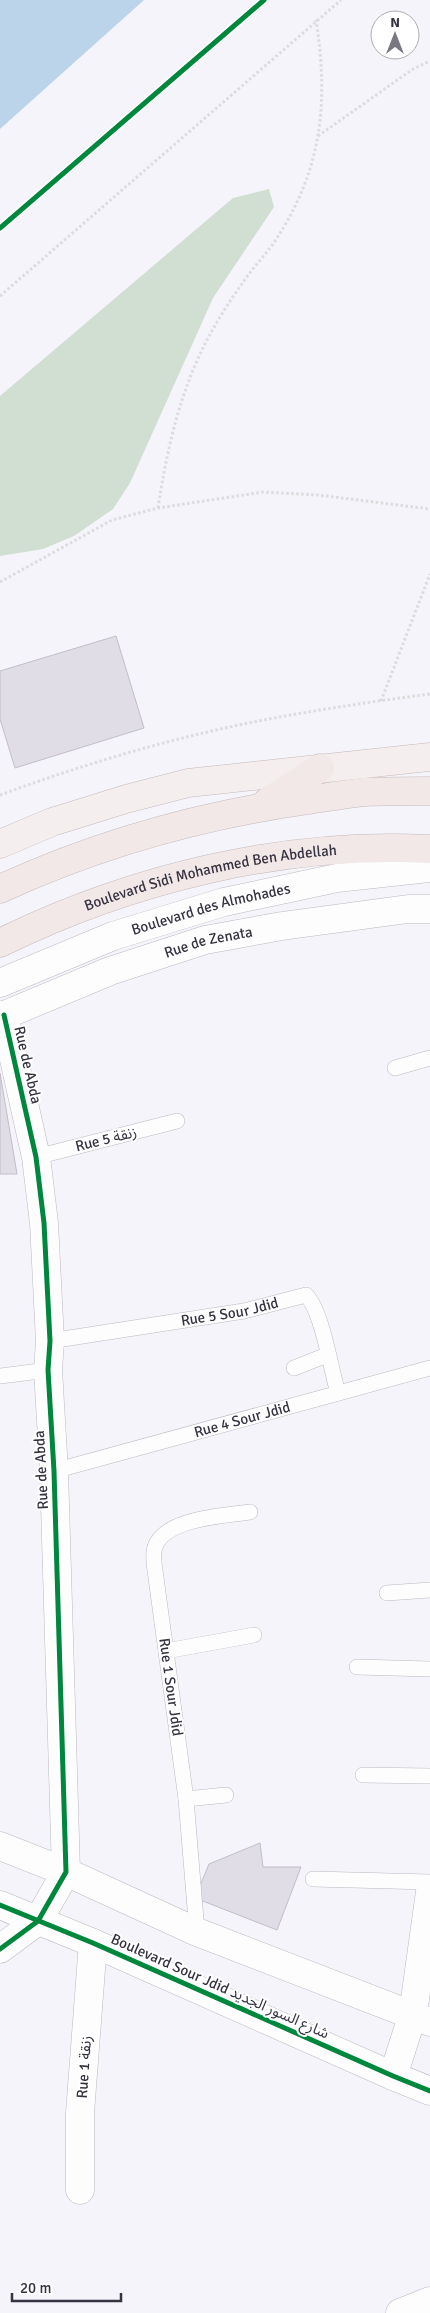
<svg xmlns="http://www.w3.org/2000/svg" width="430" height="2313" viewBox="0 0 430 2313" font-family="Signika,'Noto Sans Arabic',sans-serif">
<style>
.green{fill:#d0dfd1}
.water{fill:#bbd4ea}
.building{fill:#e1dde7;stroke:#c1bec7}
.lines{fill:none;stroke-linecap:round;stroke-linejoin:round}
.service-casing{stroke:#bbb9c2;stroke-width:16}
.minor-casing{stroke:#bbb9c2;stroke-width:29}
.tertiary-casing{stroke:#bbb9c2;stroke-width:29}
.primary-casing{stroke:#c6b9ba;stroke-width:29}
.trunk-casing{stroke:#c6b9ba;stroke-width:29}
.path{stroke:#dcdbdd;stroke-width:3;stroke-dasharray:2.5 2.5;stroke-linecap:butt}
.service{stroke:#fefdfe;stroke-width:15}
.minor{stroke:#fefdfe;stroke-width:28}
.tertiary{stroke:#fefdfe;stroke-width:28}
.primary{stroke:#f5eeee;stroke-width:28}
.trunk{stroke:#f2e8e8;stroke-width:28}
.cycleway-casing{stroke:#fff;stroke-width:8}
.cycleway{stroke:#00873e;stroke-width:5}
.labels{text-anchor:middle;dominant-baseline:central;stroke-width:4;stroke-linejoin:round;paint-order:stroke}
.street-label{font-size:15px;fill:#363341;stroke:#fff}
</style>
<rect width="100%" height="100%" fill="#f5f4fa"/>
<polygon class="green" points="269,189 274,207 213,298 130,483 113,509 74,536 43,549 0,556 0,396 233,198"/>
<polygon class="water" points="0,0 144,0 0,129"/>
<g class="building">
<polygon points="116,636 144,728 15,768 0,719 0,671"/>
<polygon points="0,1073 17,1174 0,1174"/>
<polygon points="260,1843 263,1867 301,1867 277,1930 195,1898 209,1864"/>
</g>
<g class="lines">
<defs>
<g id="service">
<polyline points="395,1068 430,1058"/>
<polyline points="36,1157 177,1121"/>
<path id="s1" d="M 50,1341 L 244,1311 L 306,1295 C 322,1310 331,1370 338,1393"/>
<polyline points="294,1368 327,1355"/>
<polyline points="0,1376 48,1370"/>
<path id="s2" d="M 54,1471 L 430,1368"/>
<polyline points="387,1593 430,1590"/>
<polyline points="166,1651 254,1635"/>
<polyline points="357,1667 430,1669"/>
<polyline points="363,1775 430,1776"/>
<polyline points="186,1799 226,1795"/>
<polyline points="313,1879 430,1882"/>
<path d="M 197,1932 L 186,1799 L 154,1563 C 154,1558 153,1552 155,1547 C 165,1518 224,1516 250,1512"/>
</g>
<g id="minor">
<path id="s3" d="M 0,1017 L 110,971 L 205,940 L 282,926 L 408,909 L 430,909"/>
<polyline points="0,1949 38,1921 66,1872 54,1471 48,1370 50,1341 44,1223 36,1157 4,1015"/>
<polyline points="393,2076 413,2014 430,1892"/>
<polyline points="80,2190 80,2113 93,1943"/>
</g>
<g id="tertiary">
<path id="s4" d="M 0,983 L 113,936 L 224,902 L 337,878 L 430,868"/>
<polyline points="0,1846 66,1872 197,1932 430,2022"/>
<polyline points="0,1905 93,1943 393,2076 430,2091"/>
<polyline points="400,2313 430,2301"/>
</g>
<polyline id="primary" points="0,844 52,822 126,799 188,783 430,757"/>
<g id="trunk">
<polyline points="267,802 320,768"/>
<path d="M 0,889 C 96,845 198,816 302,801 C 323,798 344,794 365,792 C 387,791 409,791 430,791"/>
<path id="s5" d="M 0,943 C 130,879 284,841 430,849"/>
</g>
</defs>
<use href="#service" class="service-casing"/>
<use href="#minor" class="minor-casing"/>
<use href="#tertiary" class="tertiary-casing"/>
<use href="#primary" class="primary-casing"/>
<use href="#trunk" class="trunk-casing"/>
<g class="path">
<polyline points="318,136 413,69 430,61"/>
<polyline points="0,296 341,0"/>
<path d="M 158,508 C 167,449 180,391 208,338 C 220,316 234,294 249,274 C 257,263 267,253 275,241 C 322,170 329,103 316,20"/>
<polyline points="0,582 112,520 158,508 263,492 318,495 430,509"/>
<polyline points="381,701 430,574"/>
<path d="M 0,795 C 87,763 178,736 269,719 C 322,709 376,701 430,694"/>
</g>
<use href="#service" class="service"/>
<use href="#minor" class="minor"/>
<use href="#tertiary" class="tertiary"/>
<use href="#primary" class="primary"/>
<use href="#trunk" class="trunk"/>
<defs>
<g id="cycleway">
<polyline points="0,228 264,0"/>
<polyline points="0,1905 93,1943 393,2076 430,2091"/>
<polyline points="0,1949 38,1921 66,1872 54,1471 48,1370 50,1341 44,1223 36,1157 4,1015"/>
</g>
</defs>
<use href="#cycleway" class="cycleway-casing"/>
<use href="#cycleway" class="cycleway"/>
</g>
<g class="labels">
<g class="street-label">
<text stroke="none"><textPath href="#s5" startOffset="222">Boulevard Sidi Mohammed Ben Abdellah</textPath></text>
<text stroke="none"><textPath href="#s4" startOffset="224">Boulevard des Almohades</textPath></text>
<text stroke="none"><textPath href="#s3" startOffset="222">Rue de Zenata</textPath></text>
<text transform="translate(28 1065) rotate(77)">Rue de Abda</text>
<text transform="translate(106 1139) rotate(-14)">Rue 5 زنقة</text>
<text stroke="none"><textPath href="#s1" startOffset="182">Rue 5 Sour Jdid</textPath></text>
<text stroke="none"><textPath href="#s2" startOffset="195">Rue 4 Sour Jdid</textPath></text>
<text transform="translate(41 1470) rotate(-93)">Rue de Abda</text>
<text transform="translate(171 1687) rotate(82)">Rue 1 Sour Jdid</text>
<text transform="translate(220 1986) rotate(24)">Boulevard Sour Jdid شارع السور الجديد</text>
<text transform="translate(84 2067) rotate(-86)">Rue 1 زنقة</text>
</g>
</g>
<g transform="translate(395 35)"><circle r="24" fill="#ffffff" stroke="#afadb3"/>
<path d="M0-4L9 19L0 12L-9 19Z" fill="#797782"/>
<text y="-8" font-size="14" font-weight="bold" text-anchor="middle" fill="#363341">N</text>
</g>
<path d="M12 2293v8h109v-8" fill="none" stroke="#363341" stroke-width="2.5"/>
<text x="20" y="2293" font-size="15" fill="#363341" stroke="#ffffff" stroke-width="4" paint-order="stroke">20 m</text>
</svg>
